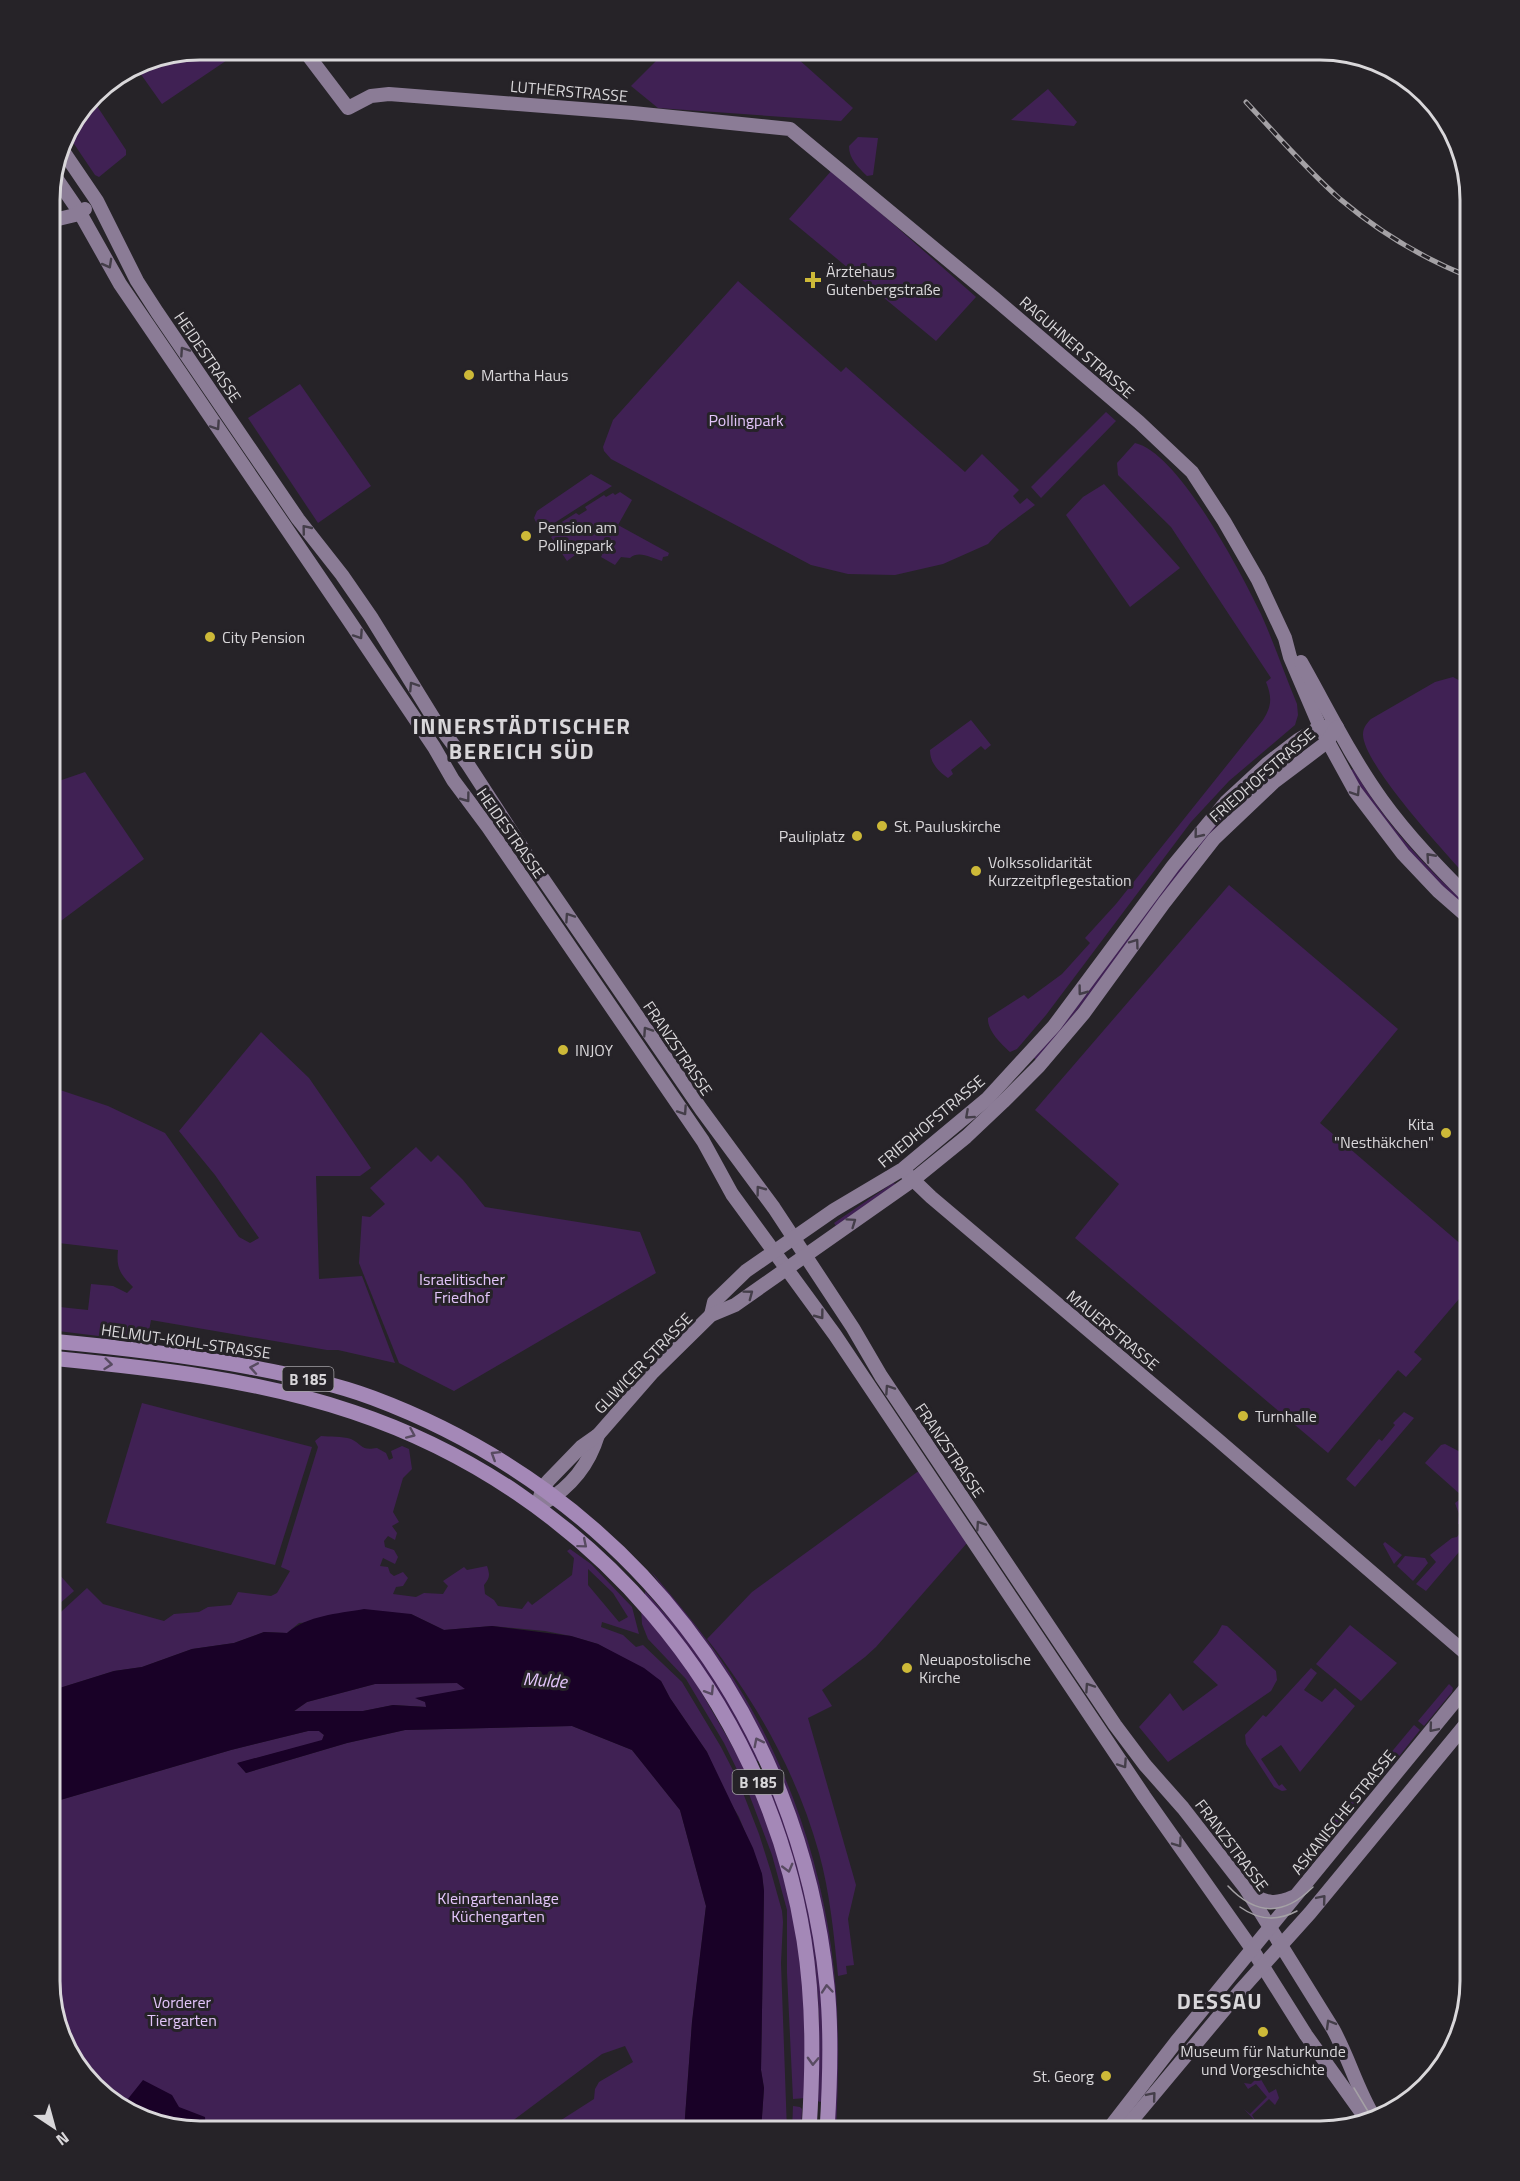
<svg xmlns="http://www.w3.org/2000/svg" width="1520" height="2181" viewBox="0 0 1520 2181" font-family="'Titillium Web',sans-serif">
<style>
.green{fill:#402154;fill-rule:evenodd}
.water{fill:#190127;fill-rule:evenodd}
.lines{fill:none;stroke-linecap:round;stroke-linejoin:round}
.secondary{stroke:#8b7c96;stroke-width:14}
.primary{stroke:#a488b7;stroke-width:15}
.tram{stroke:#a4a1a5;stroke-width:1.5}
.rail-casing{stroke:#a4a1a5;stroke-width:5}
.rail{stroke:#262328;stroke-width:3;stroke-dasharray:9;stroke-linecap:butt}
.oneway{stroke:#443e49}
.oneway2{stroke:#584b61}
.poi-dot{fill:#cdb938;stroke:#262328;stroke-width:2}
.labels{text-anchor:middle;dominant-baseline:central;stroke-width:6;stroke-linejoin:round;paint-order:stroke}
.shield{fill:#262328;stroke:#a3a1a5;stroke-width:1.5}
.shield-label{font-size:15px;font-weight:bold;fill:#d9d7da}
.street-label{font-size:16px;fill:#d9d7da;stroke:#262328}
.poi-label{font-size:16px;fill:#d9d7da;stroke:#262328;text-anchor:start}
.park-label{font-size:16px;fill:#e3c5fa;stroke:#262328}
.water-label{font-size:18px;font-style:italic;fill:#e4c6fb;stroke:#262328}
.district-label{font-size:22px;font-weight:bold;letter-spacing:1.5px;fill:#d9d7da;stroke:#262328}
.rim{fill:none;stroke:#d9d7da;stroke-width:3}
</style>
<rect width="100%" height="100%" fill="#262328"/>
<g class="green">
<polygon points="200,50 242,50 162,104 135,66 143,61"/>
<polygon points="667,50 788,50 853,108 841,121 658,108 631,86"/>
<polygon points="1048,89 1077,122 1074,126 1011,120"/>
<polygon points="91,97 126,150 126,155 99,177 95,175 66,132"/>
<path d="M 858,137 L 878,138 L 873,175 L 867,176 C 858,167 849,159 849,146 Z"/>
<polygon points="832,170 976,297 936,341 789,219"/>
<polygon points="738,281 841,372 846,367 965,472 982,454 1019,490 1013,496 1020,504 1027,498 1035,505 1000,531 988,544 943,564 895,575 848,574 811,565 611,459 604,451 603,447 613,420"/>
<polygon points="300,384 371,486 318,523 248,418"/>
<polygon points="1106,412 1116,421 1041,498 1031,487"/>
<path d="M 1135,443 C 1179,453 1241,573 1261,614 C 1274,643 1285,675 1297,704 L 1298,715 L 1295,725 L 1229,781 L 1191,822 L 1046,1015 L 1017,1049 L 1010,1052 C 1001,1044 987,1030 988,1018 L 1024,995 L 1028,999 L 1062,974 L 1090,943 L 1085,938 L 1116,904 L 1263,720 C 1272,706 1272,697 1266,682 L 1271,678 L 1171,527 L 1118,475 L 1117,463 Z"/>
<polygon points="591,474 612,486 545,529 544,527 540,530 534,518 537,511"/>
<polygon points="1104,484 1180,568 1130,607 1066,515 1083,497"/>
<path d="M 620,492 L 632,500 L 618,525 L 669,553 L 668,556 L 663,557 L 662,561 C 651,558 639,550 630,558 L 621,557 L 615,565 L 601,557 L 604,550 L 587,541 L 582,550 L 567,561 L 551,537 L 554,535 L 552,532 L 560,528 L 557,525 L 576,513 L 579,515 L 587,510 L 585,507 L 604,495 L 606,497 L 613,493 L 615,495 Z"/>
<path d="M 1453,677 L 1464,683 L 1468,678 L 1470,679 L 1470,880 C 1448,856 1364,765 1363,735 C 1363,728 1366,724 1371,719 L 1435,682 Z"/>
<path d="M 971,720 L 991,745 L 985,750 L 981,746 L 951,770 L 953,774 L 948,778 C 938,771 930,763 930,750 Z"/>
<polygon points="1292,752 1294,755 1225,815 1199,848 1196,845 1244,792"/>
<path d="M 1353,769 C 1385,822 1424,867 1470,907 L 1468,910 C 1421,869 1383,823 1349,771 Z"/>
<polygon points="85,772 144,859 50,929 50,784"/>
<polygon points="1193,849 1196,851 1099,983 1037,1060 1034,1058 1076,1007"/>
<polygon points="1229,885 1398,1029 1320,1123 1470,1252 1470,1286 1414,1352 1422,1359 1406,1377 1398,1370 1328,1453 1075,1238 1119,1184 1035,1110"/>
<path d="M 261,1032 L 309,1078 L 371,1168 L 360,1176 L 316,1176 L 319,1279 L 362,1276 L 395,1363 L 338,1350 L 327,1350 L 151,1320 L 147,1342 L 50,1330 L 50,1306 L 88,1310 L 91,1284 L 113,1286 L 127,1293 L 133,1287 C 120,1274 116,1268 118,1250 L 50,1242 L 51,1087 L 108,1106 L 165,1133 L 239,1237 L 250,1243 L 259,1238 L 215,1175 L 179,1131 Z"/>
<polygon points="416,1147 431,1162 438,1155 463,1180 485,1207 640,1232 656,1273 454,1391 399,1363 359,1263 362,1216 370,1217 385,1204 370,1188"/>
<polygon points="893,1183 896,1184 836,1226 834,1223"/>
<polygon points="142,1403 312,1447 275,1565 106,1523"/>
<polygon points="1404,1412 1414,1418 1355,1487 1346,1479 1379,1439 1382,1441 1395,1425 1393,1423"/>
<path d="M 321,1436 C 330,1437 342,1436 351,1439 C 363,1445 361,1451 377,1448 L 386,1453 L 389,1460 L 393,1458 L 391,1451 L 402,1446 L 409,1449 L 412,1469 L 403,1478 L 393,1512 L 399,1522 L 392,1526 L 397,1533 L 395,1540 L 388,1536 L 384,1541 L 385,1547 L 394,1550 L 398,1557 L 395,1564 L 383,1558 L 380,1566 L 388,1567 L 390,1573 L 394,1576 L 403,1572 L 408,1578 L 403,1586 L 396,1587 L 393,1594 L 416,1597 L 424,1593 L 443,1594 L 448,1586 L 443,1581 L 464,1567 L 467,1570 L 487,1566 C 490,1575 490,1578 484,1585 L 485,1594 L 494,1600 L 498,1606 L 522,1609 L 528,1601 L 532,1605 L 572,1575 L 574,1558 L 567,1551 L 570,1549 L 591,1564 L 632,1607 L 639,1634 L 602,1622 L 601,1627 L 623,1635 L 636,1647 L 643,1645 L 682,1682 L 721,1747 L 738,1780 L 759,1834 L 771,1872 L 782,1911 L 783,1922 L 781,1963 L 787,2131 L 761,2131 L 764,2088 L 761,2070 L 764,1891 L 762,1874 L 739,1817 L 724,1792 L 707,1752 L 670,1698 L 661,1681 L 598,1644 L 571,1636 L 545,1631 L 492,1626 L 444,1630 L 411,1614 L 299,1623 L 287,1633 L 264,1632 L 234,1643 L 192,1649 L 142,1667 L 114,1671 L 50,1691 L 50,1622 L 87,1588 L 103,1604 L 164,1621 L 174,1614 L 199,1612 L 208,1607 L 231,1605 L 238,1592 L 271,1596 L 277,1593 L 290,1571 L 281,1567 L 318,1447 L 315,1441 ZM 588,1569 L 613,1593 L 628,1617 L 619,1622 L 588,1585 Z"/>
<polygon points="1445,1444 1470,1457 1470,1503 1425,1463 1441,1445"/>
<path d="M 920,1470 L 967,1543 L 876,1647 L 865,1657 L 822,1690 L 832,1706 L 808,1718 L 856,1885 L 848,1919 L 854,1965 L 846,1966 L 847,1974 L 838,1976 C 834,1935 830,1893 819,1853 C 797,1774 757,1703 707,1639 L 752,1592 Z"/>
<polygon points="1459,1500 1470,1511 1460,1524 1458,1524 1459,1514 1455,1503"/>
<polygon points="1470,1519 1470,1539 1426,1591 1416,1584 1436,1562 1430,1555 1452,1538 1457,1537"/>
<polygon points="1385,1542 1402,1555 1394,1564 1383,1544"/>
<polygon points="1405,1556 1425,1558 1428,1563 1413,1581 1397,1566"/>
<polygon points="50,1564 74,1591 50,1612"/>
<path d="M 651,1571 C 675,1600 700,1629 721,1660 C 779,1744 817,1845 831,1946 C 840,2007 839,2069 836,2131 L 833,2131 C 834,2094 837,2055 835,2017 C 831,1904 797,1790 739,1693 C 726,1671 711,1649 696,1628 C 681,1609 664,1591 651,1571 Z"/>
<path d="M 645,1591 L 692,1644 L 718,1683 L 761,1762 L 755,1760 C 724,1699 690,1646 645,1595 Z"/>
<polygon points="641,1608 682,1659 741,1761 768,1823 794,1915 804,1987 806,2098 793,2099 787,1973 787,1910 772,1855 749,1794 724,1743 686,1679 648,1639 642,1624"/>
<polygon points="1222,1625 1227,1626 1276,1671 1277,1680 1271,1691 1168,1762 1139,1727 1170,1693 1183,1711 1218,1685 1193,1662 1217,1634"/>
<polygon points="1350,1625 1397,1663 1361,1701 1316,1664"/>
<polygon points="1311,1668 1317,1673 1304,1690 1322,1702 1335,1688 1355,1706 1300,1772 1281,1745 1261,1759 1279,1786 1282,1784 1287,1790 1282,1791 1274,1787 1246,1744 1245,1735 1263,1715 1266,1717"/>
<polygon points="457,1683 466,1689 417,1699 426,1702 427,1707 393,1705 363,1711 293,1712 307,1702 375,1684"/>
<polygon points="1449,1684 1453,1688 1452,1692 1424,1726 1418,1721"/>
<polygon points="1414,1725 1420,1730 1384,1775 1369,1779"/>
<polygon points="572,1726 632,1750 680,1810 706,1906 692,2022 684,2131 671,2131 662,2123 649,2127 619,2124 618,2131 544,2131 594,2099 595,2089 599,2082 633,2062 625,2046 602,2054 499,2131 191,2131 124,2111 70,2057 50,1981 50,1803 231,1750 308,1731 319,1731 324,1735 322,1741 238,1763 246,1773 347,1743 405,1730"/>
<path d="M 1376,1782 L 1355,1808 L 1350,1804 C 1354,1792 1364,1785 1376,1782 Z"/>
<path d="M 769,1792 L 774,1792 C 803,1866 818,1945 824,2024 C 826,2049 823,2076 822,2101 L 820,2102 L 818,2101 C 819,2067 820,2034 818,2000 C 813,1929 795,1859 769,1792 Z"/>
<polygon points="1348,1808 1352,1811 1323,1845 1320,1838 1343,1809"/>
<polygon points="1259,2076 1269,2093 1276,2089 1279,2098 1275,2105 1269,2099 1252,2115 1256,2122 1244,2109 1250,2114 1267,2097 1256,2084 1248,2089 1244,2083 1251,2084"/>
<polygon points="793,2106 800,2107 802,2109 801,2131 792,2131"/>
</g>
<g class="water">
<path d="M 364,1609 L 411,1614 L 444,1630 L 492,1626 L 571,1636 L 598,1644 L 644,1668 L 661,1681 L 670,1698 L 707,1752 L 753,1848 L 762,1874 L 764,1891 L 761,2070 L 764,2088 L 761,2131 L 684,2131 L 692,2022 L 706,1906 L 680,1810 L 632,1750 L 572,1726 L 405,1730 L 347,1743 L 246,1773 L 237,1763 L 322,1740 L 324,1735 L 319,1731 L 308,1731 L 231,1750 L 50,1803 L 50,1691 L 114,1671 L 142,1667 L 192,1649 L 234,1643 L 264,1632 L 287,1633 C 309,1615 336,1614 364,1609 ZM 457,1683 L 465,1689 L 415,1698 L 425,1702 L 426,1707 L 393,1705 L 363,1711 L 294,1711 L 307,1702 L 375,1684 Z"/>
<polygon points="143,2080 172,2095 179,2107 205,2117 206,2131 191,2131 124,2111 119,2106 123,2105"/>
</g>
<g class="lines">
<g class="secondary">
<polyline points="304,50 348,108 371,96 389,94 633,113 790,129 994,298 1139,422 1192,472 1224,521 1258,580 1285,638 1290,657 1320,727 1355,791 1403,854 1438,891 1470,919"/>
<path d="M 61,148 L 97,201 L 137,281 L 157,312 L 298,519 L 342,575 L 371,617 L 434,719 L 467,763 L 530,860 L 701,1109 L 774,1208 L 853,1328 L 881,1376 L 1115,1725 L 1145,1765 L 1183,1808 L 1246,1889 L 1333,2029 C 1349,2058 1357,2089 1374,2117"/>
<polyline points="54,175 80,213 120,284 346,616 434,747 453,780 488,827 703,1141 732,1194 835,1335 1144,1796 1252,1949 1306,2035 1366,2119"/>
<polyline points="50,201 53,177"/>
<polyline points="50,221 75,215 85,209"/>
<path d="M 1301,662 C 1327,708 1351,757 1382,800 C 1408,836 1439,868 1470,899"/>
<polyline points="906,1173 931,1197 1217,1439 1470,1657"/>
<polyline points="711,1315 714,1302 746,1271 834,1210 903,1169 987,1099 1054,1026 1173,866 1226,802 1268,763 1298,740 1320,727 1326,727"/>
<path d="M 544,1503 C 571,1487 589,1465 598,1435"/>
<polyline points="537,1507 543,1487 549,1480 581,1447 598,1435 653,1372 711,1315 735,1305 913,1180 966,1137 1003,1102 1039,1066 1084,1013 1164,903 1214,839 1274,782 1327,742 1337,727"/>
<path d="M 1252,1894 C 1267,1904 1277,1904 1293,1897"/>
<polyline points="1107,2131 1176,2042 1470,1683"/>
<polyline points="1123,2131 1240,1991 1310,1913 1470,1719"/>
</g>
<g class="primary">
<path d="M 50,1341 C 117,1347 184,1355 250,1367 C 291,1375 333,1383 373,1398 C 627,1493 800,1715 827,1986 C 832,2034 830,2083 827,2131"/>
<path d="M 50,1358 C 152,1368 255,1379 353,1412 C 589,1491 765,1695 804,1940 C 814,2004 813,2067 809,2131"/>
</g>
<g class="tram">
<path d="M 1228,1886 C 1256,1916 1284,1916 1313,1887"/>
<path d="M 1240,1907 C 1258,1920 1278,1921 1297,1911"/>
<polyline points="1354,2088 1372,2118"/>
</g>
<defs>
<path id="rail" d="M 1246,102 C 1277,135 1306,169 1340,199 C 1378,231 1424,259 1470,277"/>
</defs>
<use href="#rail" class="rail-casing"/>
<use href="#rail" class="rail"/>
</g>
<defs><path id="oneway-chevron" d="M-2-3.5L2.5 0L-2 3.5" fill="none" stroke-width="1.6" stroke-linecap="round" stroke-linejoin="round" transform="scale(1.5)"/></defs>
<g class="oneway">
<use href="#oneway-chevron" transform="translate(108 264) rotate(61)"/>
<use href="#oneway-chevron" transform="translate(184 351) rotate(-124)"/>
<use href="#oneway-chevron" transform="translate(216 426) rotate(56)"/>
<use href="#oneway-chevron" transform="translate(306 529) rotate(-129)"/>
<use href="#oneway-chevron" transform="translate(359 635) rotate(56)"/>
<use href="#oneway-chevron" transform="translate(413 686) rotate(-123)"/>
<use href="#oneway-chevron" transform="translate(1356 792) rotate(57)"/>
<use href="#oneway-chevron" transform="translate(466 798) rotate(53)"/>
<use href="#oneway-chevron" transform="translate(1198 834) rotate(129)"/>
<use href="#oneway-chevron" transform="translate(1430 857) rotate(-132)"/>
<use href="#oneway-chevron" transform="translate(569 917) rotate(-124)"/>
<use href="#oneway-chevron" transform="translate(1135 943) rotate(-54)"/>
<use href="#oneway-chevron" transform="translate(1082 991) rotate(127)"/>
<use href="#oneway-chevron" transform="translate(647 1031) rotate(-124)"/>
<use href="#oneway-chevron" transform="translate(683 1111) rotate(56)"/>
<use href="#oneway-chevron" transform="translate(969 1115) rotate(138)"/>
<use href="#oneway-chevron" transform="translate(760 1190) rotate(-127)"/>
<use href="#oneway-chevron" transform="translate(852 1222) rotate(-35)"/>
<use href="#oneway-chevron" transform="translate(749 1294) rotate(-37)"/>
<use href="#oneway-chevron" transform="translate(820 1315) rotate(53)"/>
<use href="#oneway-chevron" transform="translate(889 1389) rotate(-124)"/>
<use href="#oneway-chevron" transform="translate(980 1525) rotate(-124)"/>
<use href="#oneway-chevron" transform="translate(1089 1687) rotate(-124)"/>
<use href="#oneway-chevron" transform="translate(1433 1728) rotate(130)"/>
<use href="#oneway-chevron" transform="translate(1123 1764) rotate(56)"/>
<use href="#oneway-chevron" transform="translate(1178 1843) rotate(55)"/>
<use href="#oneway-chevron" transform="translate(1322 1899) rotate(-50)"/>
<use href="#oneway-chevron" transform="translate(1330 2024) rotate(-120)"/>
<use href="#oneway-chevron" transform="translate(1152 2096) rotate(-50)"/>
</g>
<g class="oneway2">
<use href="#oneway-chevron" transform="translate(108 1364) rotate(6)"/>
<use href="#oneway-chevron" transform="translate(254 1368) rotate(-170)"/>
<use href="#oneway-chevron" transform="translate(411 1434) rotate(24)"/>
<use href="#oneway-chevron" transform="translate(495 1455) rotate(-148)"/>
<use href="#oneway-chevron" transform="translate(583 1544) rotate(40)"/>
<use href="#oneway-chevron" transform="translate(710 1691) rotate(58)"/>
<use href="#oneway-chevron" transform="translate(758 1742) rotate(-117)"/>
<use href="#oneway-chevron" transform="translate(788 1868) rotate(75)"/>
<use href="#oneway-chevron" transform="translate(827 1989) rotate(-95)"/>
<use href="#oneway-chevron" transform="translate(813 2061) rotate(92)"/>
</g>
<g class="poi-dot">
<path d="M810 271h6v6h6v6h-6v6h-6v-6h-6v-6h6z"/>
<circle cx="469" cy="375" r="6"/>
<circle cx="526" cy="536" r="6"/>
<circle cx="210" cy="637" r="6"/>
<circle cx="882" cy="826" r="6"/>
<circle cx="857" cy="836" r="6"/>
<circle cx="976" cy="871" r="6"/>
<circle cx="563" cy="1050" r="6"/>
<circle cx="1446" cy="1133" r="6"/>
<circle cx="1243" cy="1416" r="6"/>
<circle cx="907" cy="1668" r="6"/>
<circle cx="1263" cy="2032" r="6"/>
<circle cx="1106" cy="2076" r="6"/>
</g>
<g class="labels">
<g class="shield">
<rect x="282.5" y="1367" width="51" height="24" rx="4.5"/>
<rect x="732.5" y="1770" width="51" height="24" rx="4.5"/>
</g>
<g class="shield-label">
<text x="308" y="1379">B 185</text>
<text x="758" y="1782">B 185</text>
</g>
<g class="street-label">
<text transform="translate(569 91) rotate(5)">LUTHERSTRASSE</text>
<text transform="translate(1077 347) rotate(41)">RAGUHNER STRASSE</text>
<text transform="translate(208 357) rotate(56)">HEIDESTRASSE</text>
<text transform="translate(1262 775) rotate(-41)">FRIEDHOFSTRASSE</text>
<text transform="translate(511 833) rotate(55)">HEIDESTRASSE</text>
<text transform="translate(678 1048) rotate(56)">FRANZSTRASSE</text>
<text transform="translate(931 1121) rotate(-40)">FRIEDHOFSTRASSE</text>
<text transform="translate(1113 1330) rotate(40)">MAUERSTRASSE</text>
<text transform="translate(186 1341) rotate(8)">HELMUT-KOHL-STRASSE</text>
<text transform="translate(643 1363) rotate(-46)">GLIWICER STRASSE</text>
<text transform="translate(950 1450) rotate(56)">FRANZSTRASSE</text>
<text transform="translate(1343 1812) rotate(-51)">ASKANISCHE STRASSE</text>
<text transform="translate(1232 1845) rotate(53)">FRANZSTRASSE</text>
</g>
<g class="poi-label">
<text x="826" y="271">Ärztehaus<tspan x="826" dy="18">Gutenbergstraße</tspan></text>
<text x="481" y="375">Martha Haus</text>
<text x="538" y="527">Pension am<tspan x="538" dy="18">Pollingpark</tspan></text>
<text x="222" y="637">City Pension</text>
<text x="894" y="826">St. Pauluskirche</text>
<text x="845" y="836" text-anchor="end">Pauliplatz</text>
<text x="988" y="862">Volkssolidarität<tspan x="988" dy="18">Kurzzeitpflegestation</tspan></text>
<text x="575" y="1050">INJOY</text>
<text x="1434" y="1124" text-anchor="end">Kita<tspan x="1434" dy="18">"Nesthäkchen"</tspan></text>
<text x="1255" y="1416">Turnhalle</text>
<text x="919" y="1659">Neuapostolische<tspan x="919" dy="18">Kirche</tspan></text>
<text x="1263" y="2051" text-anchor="middle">Museum für Naturkunde<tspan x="1263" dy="18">und Vorgeschichte</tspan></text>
<text x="1094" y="2076" text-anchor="end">St. Georg</text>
</g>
<g class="park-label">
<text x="746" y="420">Pollingpark</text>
<text x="462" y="1279">Israelitischer<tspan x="462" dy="18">Friedhof</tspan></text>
<text x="498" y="1898">Kleingartenanlage<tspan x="498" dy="18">Küchengarten</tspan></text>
<text x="182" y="2002">Vorderer<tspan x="182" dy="18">Tiergarten</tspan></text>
</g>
<g class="water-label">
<text transform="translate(545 1680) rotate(4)">Mulde</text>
</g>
<g class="district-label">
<text x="522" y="726">INNERSTÄDTISCHER<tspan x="522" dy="25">BEREICH SÜD</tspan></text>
<text x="1220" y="2001">DESSAU</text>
</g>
</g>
<path d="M0 0H1520V2181H0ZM200 60H1320A140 140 0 0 1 1460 200V1981A140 140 0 0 1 1320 2121H200A140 140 0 0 1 60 1981V200A140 140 0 0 1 200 60Z" fill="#262328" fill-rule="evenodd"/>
<path class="rim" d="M200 60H1320A140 140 0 0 1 1460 200V1981A140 140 0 0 1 1320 2121H200A140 140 0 0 1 60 1981V200A140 140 0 0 1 200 60Z"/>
<g transform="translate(54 2127) rotate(144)" stroke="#262328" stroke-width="4.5" paint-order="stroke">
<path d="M0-4.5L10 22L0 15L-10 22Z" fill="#d9d7da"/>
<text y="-9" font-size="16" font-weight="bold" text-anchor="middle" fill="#d9d7da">N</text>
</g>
</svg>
